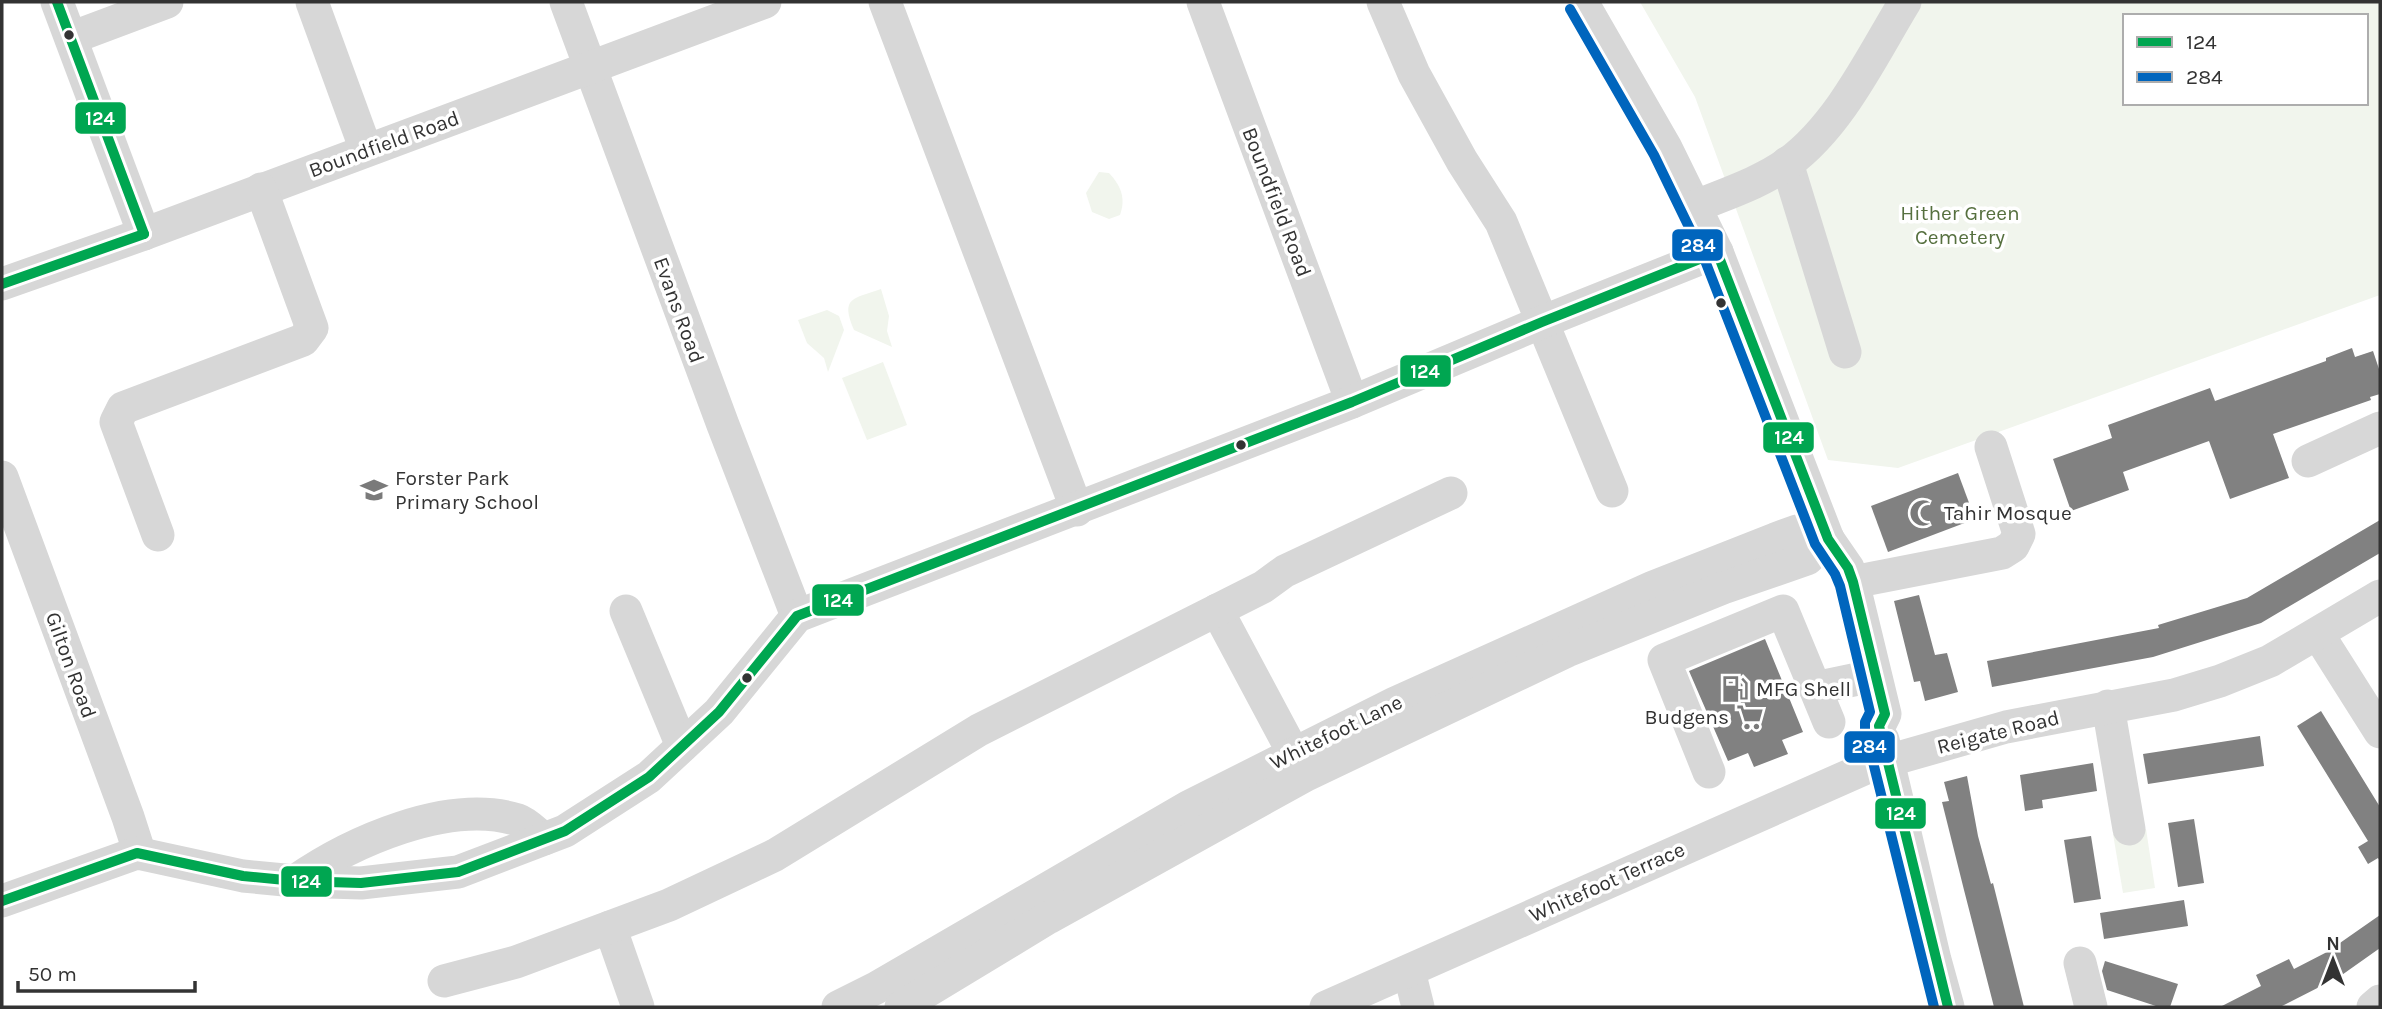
<svg xmlns="http://www.w3.org/2000/svg" width="2382" height="1009" viewBox="0 0 2382 1009" font-family="Karla,sans-serif">
<style>
.green{fill:#f1f5ed;fill-rule:evenodd}
.building{fill:#818181}
.lines{fill:none;stroke-linecap:round;stroke-linejoin:round}
.minor{stroke:#d7d7d7;stroke-width:33}
.bus-1-casing{stroke:#fff;stroke-width:16}
.bus-2-casing{stroke:#fff;stroke-width:16}
.bus-1{stroke:#00a651;stroke-width:10}
.bus-2{stroke:#0065bd;stroke-width:10}
.bus-dot{fill:#333;stroke:#fff;stroke-width:2.5}
.labels{text-anchor:middle;dominant-baseline:central;stroke-width:7;stroke-linejoin:round;paint-order:stroke}
.street-label{font-size:21px;fill:#333;stroke:#fff}
.park-label{font-size:21px;fill:#56703f;stroke:#fff}
.poi-label{font-size:21px;fill:#333;stroke:#fff;text-anchor:start}
.line-badge{stroke:#fff;stroke-width:2.5}
.badge-label{font-size:19px;text-anchor:middle;font-weight:bold;fill:#fff}
</style>
<rect width="100%" height="100%" fill="#fff"/>
<g class="green">
<path d="M 1640,2 L 2380,2 L 2380,295 L 1898,468 L 1828,460 L 1695,97 ZM 2125,16 L 2366,16 L 2366,103 L 2125,103 Z"/>
<path d="M 1099,172 L 1109,173 C 1121,186 1126,198 1120,215 L 1109,219 L 1092,212 L 1086,193 Z"/>
<path d="M 881,289 L 889,316 L 887,331 L 892,347 L 854,330 C 840,297 853,299 881,289 Z"/>
<polygon points="827,310 839,316 844,330 828,372 824,358 807,343 798,320"/>
<polygon points="883,362 907,425 867,440 842,378"/>
<polygon points="2146,829 2155,888 2123,893 2113,834"/>
</g>
<g class="building">
<polygon points="2352,348 2355,357 2373,351 2380,372 2380,394 2370,397 2371,400 2273,434 2289,478 2230,499 2209,441 2123,472 2129,490 2071,511 2053,459 2112,438 2108,425 2210,388 2215,401 2326,361 2326,358"/>
<polygon points="1958,473 1975,519 1888,552 1871,506"/>
<polygon points="2380,520 2380,553 2261,623 2153,657 1992,687 1987,661 2159,628 2158,625 2247,598"/>
<polygon points="1919,595 1935,655 1947,653 1958,692 1925,701 1920,681 1914,682 1894,601"/>
<polygon points="1765,639 1803,732 1782,740 1788,754 1754,767 1748,753 1728,761 1689,671"/>
<polygon points="2321,711 2380,807 2380,861 2378,858 2368,864 2358,847 2368,841 2297,726"/>
<polygon points="2260,736 2264,766 2148,784 2143,754"/>
<polygon points="2093,763 2097,791 2042,800 2043,808 2025,811 2020,775"/>
<polygon points="1967,776 1978,836 1991,884 1993,883 2024,1007 1994,1007 1964,890 1942,802 1949,801 1944,782"/>
<polygon points="2194,819 2204,883 2178,887 2168,823"/>
<polygon points="2091,836 2101,899 2074,903 2064,840"/>
<polygon points="2184,900 2188,926 2104,939 2100,913"/>
<polygon points="2380,915 2380,948 2339,977 2280,1007 2220,1007 2261,986 2256,975 2289,959 2294,969 2327,952"/>
<polygon points="2105,961 2178,984 2170,1007 2159,1007 2107,990 2102,971"/>
</g>
<g class="lines">
<g class="minor">
<polyline points="57,2 144,234"/>
<polyline points="312,2 366,150"/>
<polyline points="566,2 723,425 797,616"/>
<polyline points="885,2 1077,510"/>
<polyline points="1203,2 1352,402"/>
<polyline points="1383,2 1414,74 1462,161 1501,222 1612,491"/>
<polyline points="1582,2 1666,148 1717,252 1828,539 1848,568 1853,582 1885,714 1879,726"/>
<polyline points="71,38 167,2"/>
<polyline points="1787,163 1845,352"/>
<path d="M 1694,207 C 1725,194 1760,183 1788,163 C 1840,125 1872,56 1905,2"/>
<polyline points="2,284 144,234 765,2"/>
<polyline points="2308,461 2380,428"/>
<polyline points="2,477 128,817 137,845 137,853"/>
<polyline points="158,535 116,422 123,408 303,340 312,328 261,189"/>
<polyline points="1853,582 2002,553 2013,546 2019,534 1991,447"/>
<polyline points="1217,610 1303,771"/>
<polyline points="626,611 682,746"/>
<polyline points="2318,634 2380,732"/>
<polyline points="1815,688 1858,679"/>
<polyline points="2108,706 2129,829"/>
<polyline points="1883,740 1935,960 1948,1007"/>
<polyline points="1709,772 1664,660 1783,611 1829,722"/>
<path d="M 295,881 C 351,842 449,798 518,820 C 527,823 536,833 544,839"/>
<polyline points="2,901 137,853 243,876 295,881 361,883 458,872 565,831 649,777 719,712 797,616 1352,402 1542,322 1717,252"/>
<polyline points="610,927 638,1007"/>
<polyline points="2080,963 2091,1007"/>
<polyline points="1409,971 1418,1007"/>
<polyline points="444,981 516,962 669,905 775,855 979,730 1263,587 1285,571 1451,493"/>
<polyline points="838,1007 876,988 1188,807 1395,703 1653,587 1775,539 1797,531 1828,539"/>
<polyline points="901,1007 1048,918 1306,775 1567,651 1723,588 1807,559 1828,539"/>
<polyline points="1326,1007 1873,765 2006,727 2174,695 2220,681 2270,661 2380,596"/>
<polyline points="2373,1007 2380,1001"/>
</g>
<defs>
<g id="bus-1">
<polyline points="57,2 144,234"/>
<polyline points="1717,252 1828,539 1848,568 1853,582 1885,714 1879,726 1948,1007"/>
<polyline points="2,284 144,234"/>
<polyline points="2,901 137,853 243,876 295,881 361,883 458,872 565,831 649,777 719,712 797,616 1352,402 1542,322 1717,252"/>
</g>
<polyline id="bus-2" points="1570,9 1654,155 1704,258 1815,544 1835,574 1840,586 1870,712 1865,722 1865,730 1934,1007"/>
</defs>
<use href="#bus-1" class="bus-1-casing"/>
<use href="#bus-2" class="bus-2-casing"/>
<use href="#bus-1" class="bus-1"/>
<use href="#bus-2" class="bus-2"/>
</g>
<defs>
<symbol id="school-bare" viewBox="-9 -9 18 18"><path d="M0-5L7-2L0 1L-7-2ZM-4 1L0 2.5L4 1V4Q0 6-4 4Z" fill="#7a7a7a" stroke="#fff" stroke-width="2.5" paint-order="stroke"/></symbol>
<symbol id="mosque-bare" viewBox="-9 -9 18 18"><path d="M3.5-4.9A6 6 0 1 0 3.5 4.9A5 5 0 1 1 3.5-4.9Z" fill="#7a7a7a" stroke="#fff" stroke-width="2.5" paint-order="stroke"/></symbol>
<symbol id="fuel-bare" viewBox="-9 -9 18 18"><path d="M-5.5-6h7V0h2V4h1.3V-2.5L3-4.5l.8-.8L6-3V5H2.5V1h-1V6h-7ZM-4.2-4.7v3.2H.2V-4.7Z" fill="#7a7a7a" stroke="#fff" stroke-width="2.5" paint-order="stroke"/></symbol>
<symbol id="supermarket-bare" viewBox="-9 -9 18 18"><path d="M-6-5.5h2.5l.6 2H6L4.5 2H-2.5L-4.4-4H-6ZM-1.5 3.2a1.3 1.3 0 1 0 .1 0ZM3 3.2a1.3 1.3 0 1 0 .1 0Z" fill="#7a7a7a" stroke="#fff" stroke-width="2.5" paint-order="stroke"/></symbol>
</defs>
<g fill-rule="evenodd">
<use href="#school-bare" x="355" y="471" width="38" height="38"/>
<use href="#mosque-bare" x="1904" y="494" width="38" height="38"/>
<use href="#fuel-bare" x="1716" y="670" width="38" height="38"/>
<use href="#supermarket-bare" x="1731" y="698" width="38" height="38"/>
</g>
<g class="bus-dot">
<circle cx="69" cy="35" r="6"/>
<circle cx="1721" cy="303" r="6"/>
<circle cx="1241" cy="445" r="6"/>
<circle cx="747" cy="678" r="6"/>
</g>
<g class="labels">
<g class="street-label">
<text transform="translate(384 144) rotate(-20)">Boundfield Road</text>
<text transform="translate(1277 202) rotate(69)">Boundfield Road</text>
<text transform="translate(679 310) rotate(70)">Evans Road</text>
<text transform="translate(71 665) rotate(70)">Gilton Road</text>
<text transform="translate(1336 732) rotate(-26)">Whitefoot Lane</text>
<text transform="translate(1998 732) rotate(-14)">Reigate Road</text>
<text transform="translate(1607 882) rotate(-24)">Whitefoot Terrace</text>
</g>
<g class="park-label">
<text x="1960" y="213">Hither Green<tspan x="1960" dy="24">Cemetery</tspan></text>
</g>
<g class="poi-label">
<text x="395" y="478">Forster Park<tspan x="395" dy="24">Primary School</tspan></text>
<text x="1944" y="513">Tahir Mosque</text>
<text x="1756" y="689">MFG Shell</text>
<text x="1729" y="717" text-anchor="end">Budgens</text>
</g>
</g>
<g class="line-badge">
<rect x="74" y="101" width="53" height="34" rx="7" fill="#00a651"/>
<rect x="1671" y="228" width="53" height="34" rx="7" fill="#0065bd"/>
<rect x="1399" y="354" width="53" height="34" rx="7" fill="#00a651"/>
<rect x="1762" y="421" width="53" height="33" rx="7" fill="#00a651"/>
<rect x="811" y="583" width="54" height="34" rx="7" fill="#00a651"/>
<rect x="1843" y="730" width="53" height="34" rx="7" fill="#0065bd"/>
<rect x="1874" y="797" width="53" height="33" rx="7" fill="#00a651"/>
<rect x="280" y="865" width="53" height="33" rx="7" fill="#00a651"/>
</g>
<g class="badge-label">
<text x="100" y="125">124</text>
<text x="1698" y="252">284</text>
<text x="1425" y="378">124</text>
<text x="1789" y="444">124</text>
<text x="838" y="607">124</text>
<text x="1869" y="753">284</text>
<text x="1901" y="820">124</text>
<text x="306" y="888">124</text>
</g>
<rect width="2382" height="1009" fill="none" stroke="#333333" stroke-width="7"/>
<rect x="2123" y="14" width="245" height="91" fill="#ffffff" stroke="#adadad" stroke-width="2"/>
<rect x="2137" y="37" width="35" height="10" fill="#00a651" stroke="#adadad" stroke-width="2"/>
<text x="2186" y="49" font-size="21" fill="#333333">124</text>
<rect x="2137" y="72" width="35" height="10" fill="#0065bd" stroke="#adadad" stroke-width="2"/>
<text x="2186" y="84" font-size="21" fill="#333333">284</text>
<g transform="translate(2333 960)" stroke="#ffffff" stroke-width="5" paint-order="stroke">
<path d="M0-5L12 26L0 18L-12 26Z" fill="#333333"/>
<text y="-10" font-size="19" font-weight="bold" text-anchor="middle" fill="#333333">N</text>
</g>
<path d="M18 981v10h177v-10" fill="none" stroke="#333333" stroke-width="3.5"/>
<text x="28" y="981" font-size="21" fill="#333333" stroke="#ffffff" stroke-width="5" paint-order="stroke">50 m</text>
</svg>
